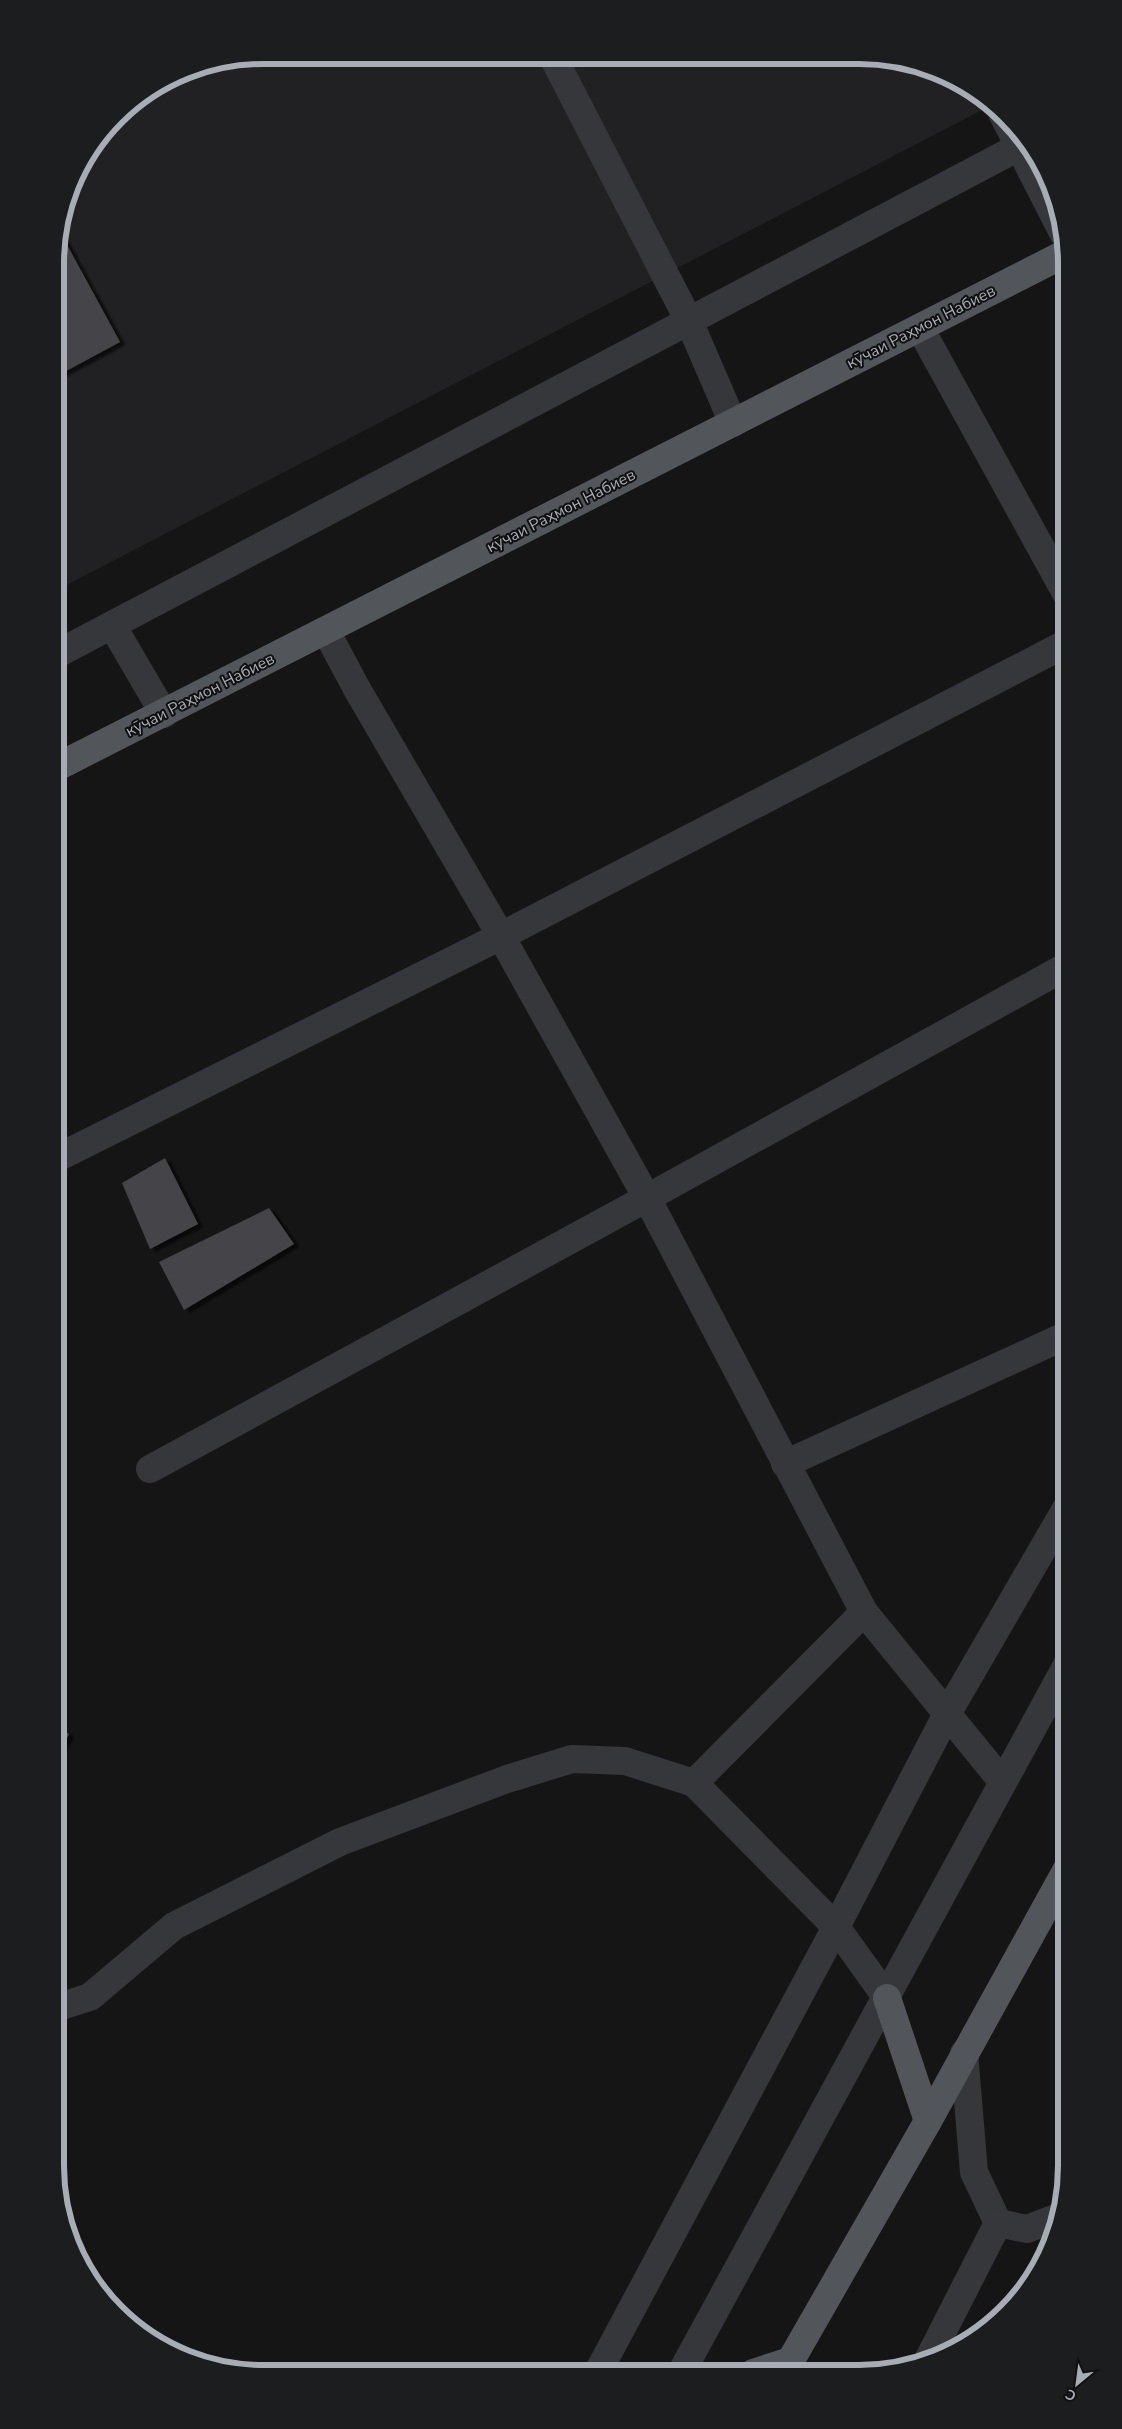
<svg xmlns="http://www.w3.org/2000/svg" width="1122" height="2429" viewBox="0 0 1122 2429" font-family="'Nunito Sans',sans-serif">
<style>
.built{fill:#212123}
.building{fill:#444549;filter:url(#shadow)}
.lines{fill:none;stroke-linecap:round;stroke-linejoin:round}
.minor{stroke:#36373b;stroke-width:28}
.major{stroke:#52555a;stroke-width:28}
.labels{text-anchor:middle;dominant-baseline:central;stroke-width:4;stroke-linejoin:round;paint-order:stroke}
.street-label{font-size:16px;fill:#a8adb5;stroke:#101011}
.rim{fill:none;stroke:#a8adb5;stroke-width:6}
</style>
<defs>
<filter id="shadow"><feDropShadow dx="5.5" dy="3" stdDeviation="1" flood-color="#0009"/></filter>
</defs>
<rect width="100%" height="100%" fill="#151516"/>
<polygon class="built" points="263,55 900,59 951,77 971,90 982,110 55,591 55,249 77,171 126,107 183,71"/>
<g class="building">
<polygon points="60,232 120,342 55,377 55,249"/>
<polygon points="165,1158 198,1224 150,1249 122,1183"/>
<polygon points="269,1208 294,1244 184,1310 159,1262"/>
<polygon points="55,1725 69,1734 55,1760"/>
</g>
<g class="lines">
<g class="minor">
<polyline points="553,57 689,321 733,423"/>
<polyline points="1002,113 1063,233"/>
<polyline points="920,328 1067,595"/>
<polyline points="112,625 164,714"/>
<polyline points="326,631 357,689 501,936 647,1198 864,1612 1002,1781"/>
<polyline points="55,655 1019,147"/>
<polyline points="55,1159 501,936 1067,643"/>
<polyline points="785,1464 1067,1335"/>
<polyline points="150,1469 647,1198 1067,966"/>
<polyline points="694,1783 864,1612"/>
<polyline points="55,2008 90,1997 174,1926 340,1842 507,1779 572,1759 625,1761 694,1783 836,1927 887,1998"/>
<polyline points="964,2053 974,2172 998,2223"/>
<polyline points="998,2223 1027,2229 1058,2217"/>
<polyline points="928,2360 998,2223"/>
<polyline points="598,2372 836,1927 947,1714 1067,1507"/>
<polyline points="681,2373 1067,1665"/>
</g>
<g class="major">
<polyline points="55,768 1066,253"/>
<polyline points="887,1998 928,2121"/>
<polyline points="753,2373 790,2361"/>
<polyline points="783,2374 928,2121 1067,1869"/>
</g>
</g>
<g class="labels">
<g class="street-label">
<text transform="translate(921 327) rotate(-27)">кӯчаи Раҳмон Набиев</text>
<text transform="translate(561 511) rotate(-27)">кӯчаи Раҳмон Набиев</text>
<text transform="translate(200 695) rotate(-27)">кӯчаи Раҳмон Набиев</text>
</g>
</g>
<path d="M0 0H1122V2429H0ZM263 64H859A199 199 0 0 1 1058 263V2166A199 199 0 0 1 859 2365H263A199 199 0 0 1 64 2166V263A199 199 0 0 1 263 64Z" fill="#1c1d1e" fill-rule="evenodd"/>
<path class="rim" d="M263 64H859A199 199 0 0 1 1058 263V2166A199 199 0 0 1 859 2365H263A199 199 0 0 1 64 2166V263A199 199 0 0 1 263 64Z"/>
<g transform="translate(1077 2384) rotate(209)" stroke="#101011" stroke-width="4" paint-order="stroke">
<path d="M0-4L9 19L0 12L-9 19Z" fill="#a8adb5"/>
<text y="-8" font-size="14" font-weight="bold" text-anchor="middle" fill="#a8adb5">С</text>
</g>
</svg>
